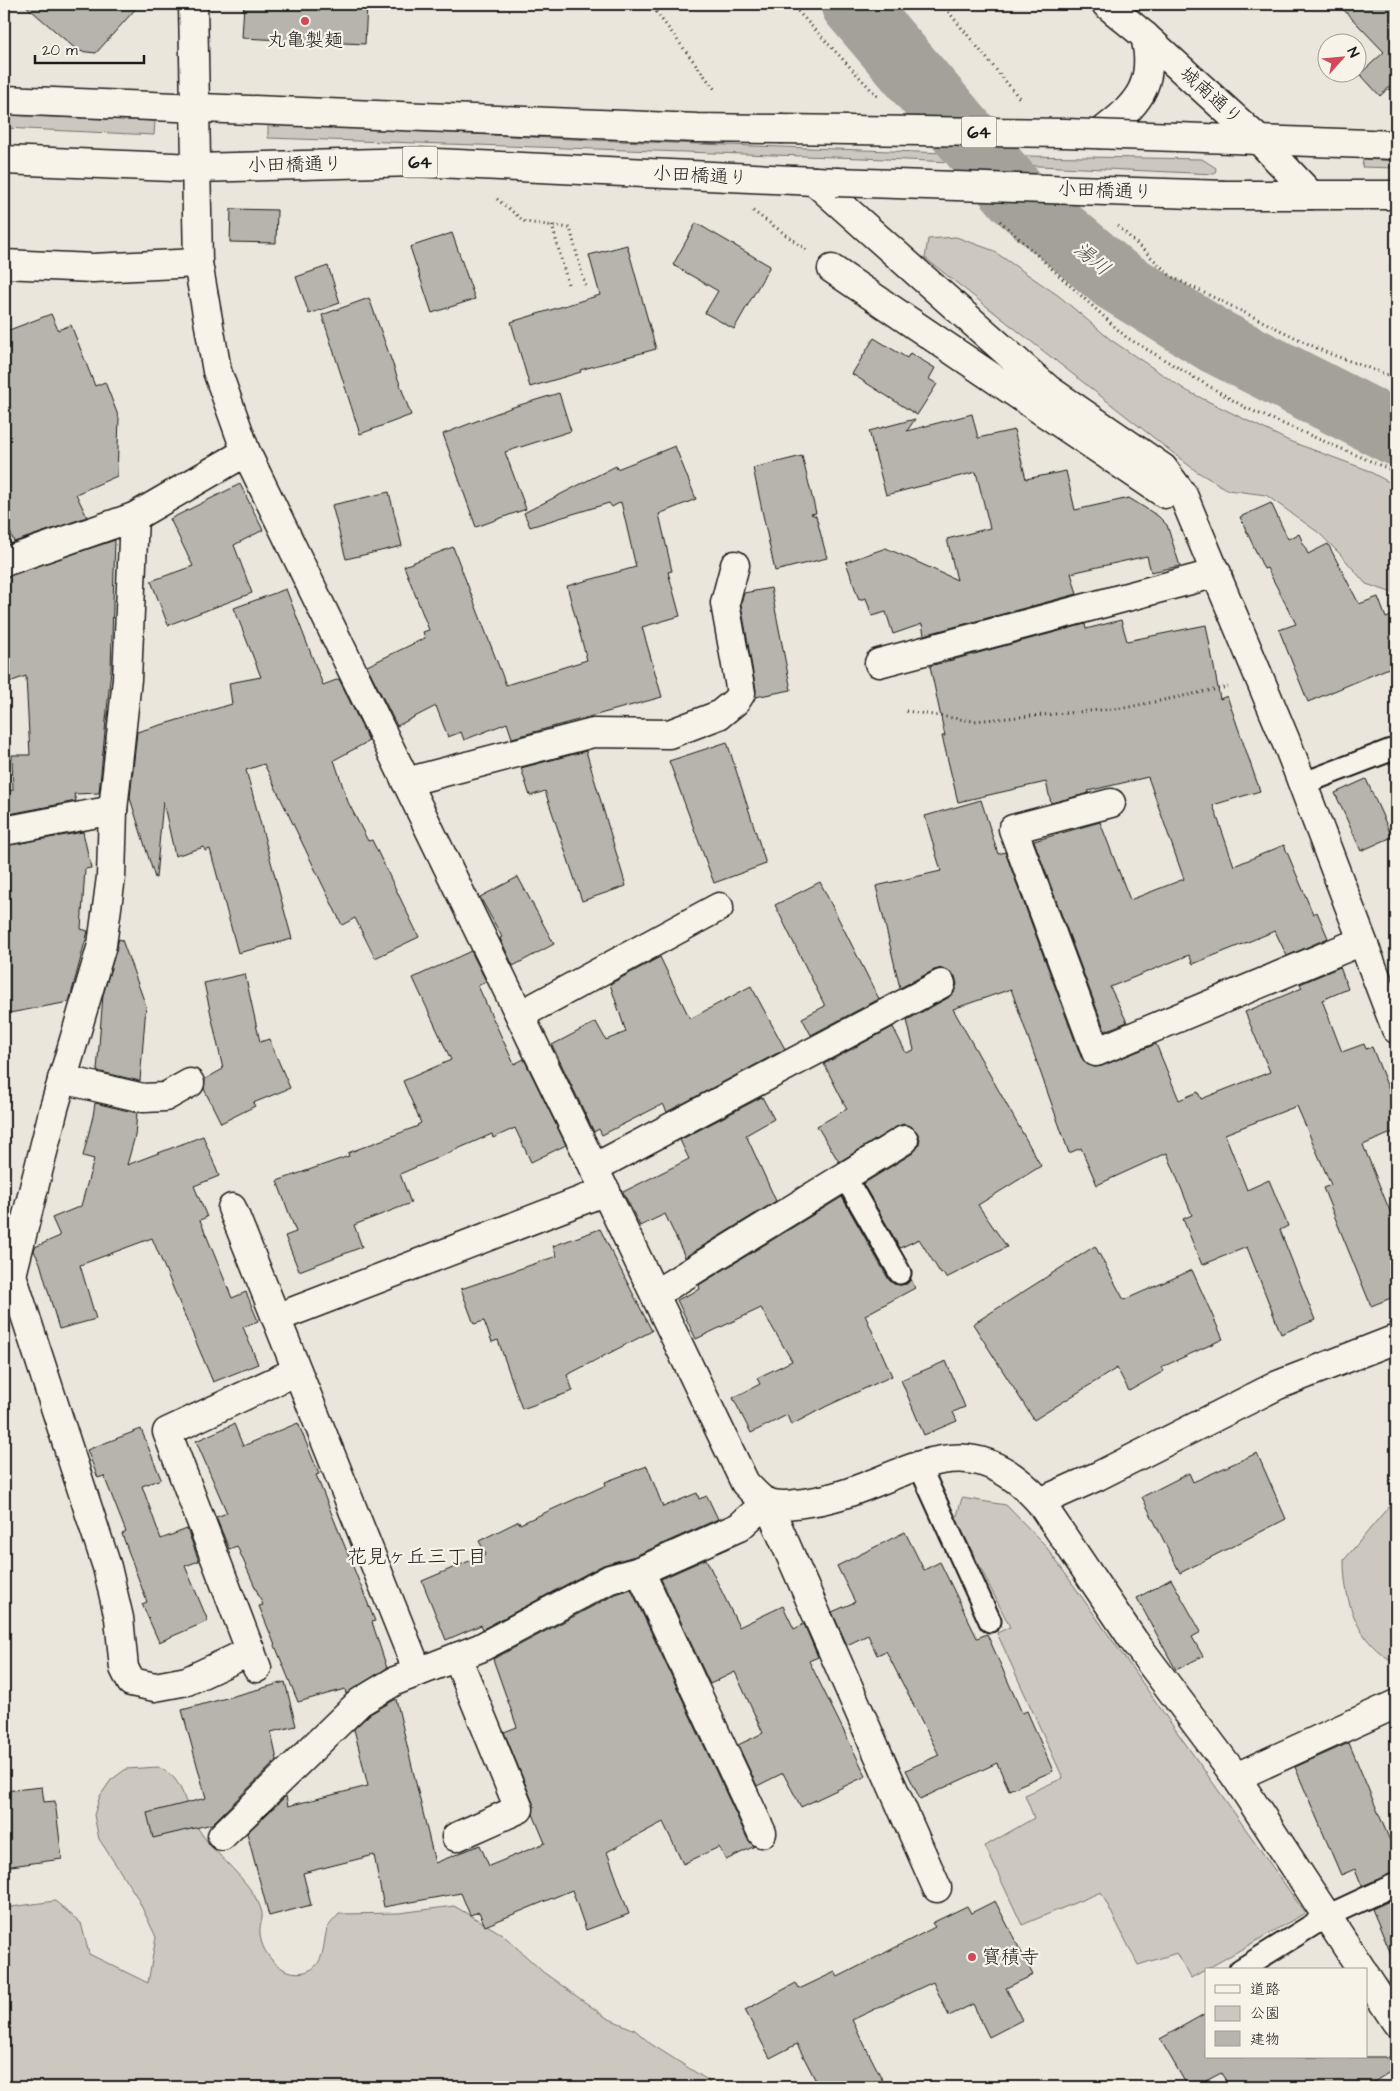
<svg xmlns="http://www.w3.org/2000/svg" width="1400" height="2091" viewBox="0 0 1400 2091" font-family="'Architects Daughter','Klee One',sans-serif">
<style>
.green{fill:#ccc8c0;stroke:#74726e}
.lines{fill:none;stroke-linecap:round;stroke-linejoin:round}
.river{stroke:#a3a19a;stroke-width:65}
.building{fill:#b6b4ac;stroke:#1c1c1c}
.service-casing{stroke:#1c1c1c;stroke-width:25}
.minor-casing{stroke:#1c1c1c;stroke-width:31}
.tertiary-casing{stroke:#1c1c1c;stroke-width:31}
.primary-casing{stroke:#1c1c1c;stroke-width:31}
.path{stroke:#1c1c1c;stroke-width:3;stroke-dasharray:1 4;stroke-linecap:butt}
.service{stroke:#f7f3e8;stroke-width:21}
.minor{stroke:#f7f3e8;stroke-width:28}
.tertiary{stroke:#f7f3e8;stroke-width:28}
.primary{stroke:#f7f3e8;stroke-width:28}
.primary-bridge-casing{stroke:#1c1c1c;stroke-width:31;stroke-linecap:butt}
.primary-bridge{stroke:#f7f3e8;stroke-width:28}
.poi-dot{fill:#d1495b;stroke:#f7f3e8;stroke-width:2}
.labels{text-anchor:middle;dominant-baseline:central;stroke-width:4.5;stroke-linejoin:round;paint-order:stroke}
.shield{fill:#f7f3e8;stroke:#5e5c59;stroke-width:1}
.shield-label{font-size:18px;font-weight:bold;fill:#1c1c1c}
.poi-label{font-size:19px;fill:#1c1c1c;stroke:#f7f3e8}
.street-label{font-size:19px;fill:#1c1c1c;stroke:#f7f3e8}
.water-label{font-size:20px;font-style:italic;fill:#52514e;stroke:#f7f3e8}
.neighbourhood-label{font-size:20px;fill:#1c1c1c;stroke:#f7f3e8}
</style>
<rect width="100%" height="100%" fill="#eae6dc"/>
<filter id="ink" filterUnits="userSpaceOnUse"><feTurbulence type="fractalNoise" baseFrequency=".02" numOctaves="2"/><feDisplacementMap in="SourceGraphic" scale="10" xChannelSelector="R" yChannelSelector="G"/><feConvolveMatrix kernelMatrix="1 2 1 2 8 2 1 2 1" color-interpolation-filters="sRGB"/></filter>
<g filter="url(#ink)">
<g class="green">
<polygon points="4,115 155,121 154,135 4,128"/>
<polygon points="268,124 591,140 1026,156 1202,159 1216,168 1215,174 863,158 268,138"/>
<polygon points="1363,159 1396,161 1396,168 1362,167"/>
<polygon points="956,237 992,250 1059,296 1111,340 1187,391 1289,441 1365,469 1396,486 1396,594 1366,584 1341,555 1319,533 1266,495 1228,490 1196,471 925,258 928,239"/>
<polygon points="962,1498 1006,1505 1045,1545 1305,1913 1191,1978 1177,1953 1138,1965 1101,1892 1022,1925 985,1846 1034,1818 1025,1795 1063,1778 997,1633 1010,1627 956,1519"/>
<path d="M 1396,1502 L 1396,1663 C 1357,1643 1344,1602 1344,1560 L 1390,1505 Z"/>
<path d="M 158,1767 C 163,1770 170,1773 174,1778 C 184,1790 185,1803 191,1816 C 194,1823 199,1830 203,1836 C 220,1859 246,1877 259,1904 C 266,1920 259,1920 260,1933 C 261,1957 287,1981 310,1970 C 325,1963 323,1942 327,1929 C 329,1924 335,1919 339,1914 L 399,1913 L 454,1906 L 502,1934 L 543,1972 L 607,2018 L 635,2030 L 651,2044 L 709,2081 L 711,2087 L 4,2087 L 4,1908 L 55,1901 L 81,1923 L 89,1954 L 148,1983 L 156,1937 L 137,1897 L 99,1839 L 94,1815 L 100,1796 L 111,1780 L 126,1769 Z"/>
</g>
<g class="lines">
<polyline class="river" points="853,4 1017,196 1115,279 1217,342 1396,433"/>
</g>
<g class="building">
<polygon points="24,4 140,4 96,53 78,51"/>
<polygon points="244,4 367,4 365,44 242,38"/>
<polygon points="1338,4 1396,4 1396,81 1380,96 1360,74 1384,52"/>
<polygon points="231,209 277,210 276,243 230,242"/>
<polygon points="696,223 770,266 734,329 705,313 718,291 673,265"/>
<polygon points="452,233 475,299 432,313 410,247"/>
<polygon points="627,245 656,349 580,370 581,372 530,387 511,322 600,295 589,255"/>
<polygon points="328,266 340,303 309,314 296,277"/>
<polygon points="369,298 411,415 360,434 322,315"/>
<polygon points="51,314 58,330 71,325 95,386 105,382 119,418 117,476 76,494 87,517 14,542 4,516 4,332"/>
<polygon points="874,338 907,358 910,353 935,368 929,379 937,384 917,415 852,374"/>
<polygon points="559,393 571,431 505,452 526,509 476,527 443,434 510,408"/>
<polygon points="972,414 978,438 1014,430 1026,479 1066,471 1075,510 1129,498 1158,516 1167,525 1180,566 1151,572 1147,556 1071,573 1077,594 924,635 922,624 893,634 886,612 872,616 866,598 859,600 846,562 886,548 957,580 947,539 990,528 976,472 886,495 869,431 915,419 907,431"/>
<polygon points="675,446 696,499 659,514 672,571 668,572 680,616 642,627 662,697 512,738 507,723 464,740 461,732 448,737 436,706 397,726 367,666 425,638 423,632 429,630 404,566 453,547 506,685 587,660 567,586 636,567 621,502 612,507 609,503 530,527 524,513 616,466 617,469"/>
<polygon points="802,456 816,513 811,514 816,516 827,558 775,571 753,468"/>
<polygon points="240,484 263,530 234,545 252,593 168,625 151,581 193,566 170,519"/>
<polygon points="389,492 402,546 346,559 332,505"/>
<polygon points="1271,503 1288,539 1299,534 1308,554 1328,544 1359,604 1378,597 1386,618 1396,614 1396,665 1308,702 1279,630 1296,624 1267,568 1264,569 1240,517"/>
<polygon points="115,540 111,669 99,793 74,794 76,801 4,815 4,792 13,790 12,755 30,755 26,676 4,684 4,577"/>
<polygon points="771,588 791,690 755,697 756,690 741,604 744,593"/>
<polygon points="286,589 323,685 339,679 369,741 334,760 348,802 368,841 372,840 419,937 375,958 355,918 342,925 264,764 246,770 292,939 238,953 210,849 205,851 204,847 175,856 163,801 156,878 155,878 130,798 137,732 232,704 229,683 261,677 234,608"/>
<polygon points="1121,620 1127,641 1206,625 1220,699 1227,696 1260,791 1213,805 1234,866 1284,845 1313,914 1317,912 1328,938 1287,956 1275,931 1193,964 1189,955 1110,987 1127,1022 1105,1031 1034,841 1100,822 1130,900 1184,879 1148,777 1088,791 1089,793 1051,803 1046,782 958,802 942,736 945,736 930,666 1085,624 1086,629"/>
<polygon points="727,742 766,864 714,883 669,761"/>
<polygon points="586,751 626,886 582,901 545,791 530,796 521,768"/>
<polygon points="1366,779 1392,837 1361,851 1335,793"/>
<polygon points="981,800 998,854 1005,852 1081,1057 1087,1064 1094,1067 1102,1066 1156,1044 1179,1100 1198,1092 1201,1099 1270,1072 1245,1012 1302,988 1300,984 1340,967 1348,989 1322,1000 1342,1052 1364,1044 1366,1049 1372,1047 1396,1108 1396,1131 1363,1145 1396,1226 1396,1296 1371,1306 1323,1188 1331,1185 1297,1106 1225,1134 1247,1190 1269,1180 1288,1226 1280,1230 1315,1320 1281,1334 1247,1247 1202,1265 1183,1219 1192,1215 1167,1153 1097,1185 1081,1148 1069,1153 1011,989 953,1009 1041,1166 978,1205 1007,1247 946,1278 943,1273 941,1274 919,1239 900,1248 863,1184 913,1153 918,1147 920,1139 917,1132 911,1126 903,1124 896,1127 839,1162 817,1126 847,1109 824,1064 893,1027 906,1053 914,1050 907,1020 948,998 954,992 957,984 955,976 949,971 942,968 934,970 900,988 876,886 941,871 925,816"/>
<polygon points="83,832 91,868 85,869 81,929 88,931 69,1002 4,1014 4,846"/>
<polygon points="518,877 554,944 513,966 500,938 502,937 480,897"/>
<polygon points="820,882 879,999 811,1035 802,1018 825,1006 775,905"/>
<polygon points="119,939 122,940 146,1006 140,1081 97,1071 103,995"/>
<polygon points="471,951 486,981 478,986 514,1064 524,1059 566,1145 531,1162 515,1128 493,1138 492,1134 400,1174 411,1203 354,1225 362,1247 299,1271 285,1236 296,1232 277,1181 349,1156 348,1153 418,1126 417,1125 421,1123 403,1081 451,1060 413,978"/>
<polygon points="660,957 690,1019 751,986 785,1049 667,1112 663,1104 602,1135 599,1129 594,1132 552,1045 596,1022 606,1040 626,1032 610,984"/>
<polygon points="245,974 260,1042 269,1039 290,1088 253,1103 255,1106 221,1123 204,1089 205,1079 223,1069 204,983"/>
<polygon points="762,1097 774,1119 746,1135 776,1201 685,1257 665,1214 640,1226 623,1192 689,1159 680,1140"/>
<polygon points="95,1103 137,1113 135,1136 127,1165 203,1136 219,1176 194,1186 207,1217 200,1220 232,1298 246,1292 258,1321 243,1327 258,1364 213,1382 152,1238 80,1265 96,1319 59,1329 40,1263 34,1251 35,1247 60,1236 52,1218 81,1206 94,1159 83,1156 93,1116"/>
<polygon points="842,1197 889,1280 894,1284 900,1285 907,1284 911,1279 915,1288 865,1315 892,1376 827,1406 791,1425 787,1415 751,1433 733,1398 760,1384 757,1378 792,1361 761,1308 696,1339 677,1300 700,1289 699,1285"/>
<polygon points="600,1229 652,1331 567,1375 573,1391 522,1409 498,1340 492,1342 484,1321 474,1324 461,1289 557,1256 553,1246"/>
<polygon points="1095,1246 1124,1300 1192,1270 1223,1339 1162,1367 1164,1371 1129,1391 1117,1368 1034,1420 973,1324"/>
<polygon points="946,1361 965,1407 953,1412 957,1421 924,1435 901,1380"/>
<polygon points="298,1423 319,1474 316,1475 375,1621 372,1622 387,1668 346,1694 345,1689 298,1702 259,1606 263,1605 237,1546 229,1549 216,1517 227,1513 196,1441 234,1424 243,1446"/>
<polygon points="141,1429 161,1479 142,1486 161,1539 187,1529 199,1561 185,1566 208,1621 159,1642 142,1604 147,1602 122,1534 126,1532 104,1476 98,1478 87,1450"/>
<polygon points="1257,1453 1286,1519 1180,1573 1142,1497 1189,1473 1193,1482"/>
<polygon points="647,1466 663,1507 697,1493 699,1499 707,1496 718,1519 635,1556 603,1565 483,1629 481,1625 446,1640 422,1581 486,1554 479,1541 519,1521 520,1524 606,1485 605,1482"/>
<polygon points="905,1532 924,1570 940,1562 977,1638 987,1634 1022,1713 1027,1711 1053,1771 1009,1790 997,1763 920,1799 906,1770 939,1755 886,1651 877,1655 868,1635 847,1645 832,1612 855,1602 837,1566"/>
<polygon points="706,1559 739,1627 783,1606 794,1629 804,1624 818,1657 809,1661 866,1776 801,1807 783,1773 757,1786 738,1745 763,1733 735,1672 710,1684 661,1579"/>
<polygon points="1171,1579 1201,1632 1192,1637 1203,1656 1176,1670 1137,1598"/>
<polygon points="631,1589 748,1840 755,1846 726,1860 719,1847 683,1864 663,1822 607,1852 629,1914 586,1930 572,1890 485,1926 479,1912 470,1915 461,1893 384,1907 374,1855 303,1873 311,1905 269,1916 247,1833 286,1796 288,1806 368,1786 354,1729 370,1714 396,1699 435,1863 480,1845 489,1866 545,1843 533,1814 533,1803 504,1732 517,1727 493,1659 616,1594"/>
<polygon points="285,1682 296,1726 271,1732 277,1760 212,1824 153,1838 147,1813 206,1798 182,1710"/>
<polygon points="1349,1743 1396,1855 1396,1872 1362,1886 1355,1869 1341,1875 1295,1767"/>
<polygon points="42,1787 44,1802 55,1801 62,1859 4,1867 4,1791"/>
<polygon points="1396,1898 1396,1966 1372,1909"/>
<polygon points="995,1901 1033,1975 1006,1988 1022,2020 989,2037 973,2004 949,2016 933,1982 852,2020 886,2087 819,2087 797,2044 770,2058 745,2010 796,1983 799,1989 835,1972 838,1977 935,1927 932,1923 967,1906 971,1913"/>
<polygon points="1206,2013 1206,2057 1396,2057 1396,2068 1366,2087 1230,2087 1221,2073 1206,2081 1206,2087 1188,2087 1160,2039"/>
</g>
<g class="lines">
<defs>
<g id="service">
<polyline points="1302,784 1391,750"/>
<polyline points="845,1177 900,1273"/>
<polyline points="919,1465 990,1621"/>
<polyline points="1240,1970 1327,1916 1396,1884"/>
</g>
<g id="minor">
<path d="M 193,4 L 198,263 L 217,371 L 246,452 L 594,1168 L 745,1483 C 752,1490 760,1500 768,1503 C 782,1507 796,1504 810,1502 C 899,1489 959,1411 1040,1502 L 1134,1641 L 1236,1777 L 1362,1970"/>
<polyline points="814,181 1048,389 1163,468 1183,495 1290,751 1396,1029"/>
<polyline points="4,264 93,268 198,263"/>
<polyline points="832,269 1165,494 1175,486"/>
<polyline points="4,562 134,517"/>
<polyline points="879,663 1217,573"/>
<polyline points="406,782 593,733 669,734 719,715 736,701 741,693 725,603 735,565"/>
<polyline points="1111,803 1013,829 1096,1052 1362,941"/>
<polyline points="4,831 113,810"/>
<polyline points="520,1015 719,907"/>
<polyline points="62,1079 143,1098 165,1097 190,1083"/>
<polyline points="594,1168 941,984"/>
<polyline points="232,1208 418,1672"/>
<polyline points="12,1275 107,1567 119,1618 124,1668 131,1682 155,1687 187,1681 251,1651"/>
<polyline points="4,1277 12,1275 54,1108 102,945 111,877 113,810 127,679 134,517 246,452"/>
<polyline points="655,1294 904,1140"/>
<polyline points="276,1318 606,1191"/>
<polyline points="1040,1502 1098,1476 1278,1385 1396,1339"/>
<polyline points="640,1571 762,1833"/>
<polyline points="257,1668 167,1432 297,1371"/>
<polyline points="1236,1777 1396,1704"/>
<polyline points="222,1836 360,1702 395,1681 480,1648 610,1579 640,1571 739,1527 767,1502 937,1888"/>
<polyline points="456,1837 519,1809 457,1657"/>
<polyline points="1366,1976 1396,2022"/>
</g>
<g id="tertiary">
<polyline points="1106,4 1145,36 1259,140 1311,195"/>
<path d="M 1099,134 C 1136,106 1157,86 1145,36"/>
</g>
<g id="primary">
<polyline points="4,100 697,128 780,129"/>
<polyline points="1177,137 1396,145"/>
<polyline points="4,160 196,168 415,162 836,182"/>
<polyline points="1224,195 1396,195"/>
</g>
</defs>
<use href="#service" class="service-casing"/>
<use href="#minor" class="minor-casing"/>
<use href="#tertiary" class="tertiary-casing"/>
<use href="#primary" class="primary-casing"/>
<g class="path">
<polyline points="650,4 716,91"/>
<polyline points="791,4 878,97"/>
<polyline points="942,4 1021,100"/>
<polyline points="497,199 525,222 570,228 585,285"/>
<polyline points="753,211 807,250"/>
<polyline points="1000,221 1126,337 1246,408 1396,472"/>
<polyline points="552,225 568,284"/>
<polyline points="1118,226 1172,277 1325,352 1396,378"/>
<polyline points="906,711 973,721 1124,708 1228,687"/>
</g>
<use href="#service" class="service"/>
<use href="#minor" class="minor"/>
<use href="#tertiary" class="tertiary"/>
<use href="#primary" class="primary"/>
<defs>
<g id="primary-bridge">
<polyline points="780,129 1065,133 1177,137"/>
<polyline points="836,182 1224,195"/>
</g>
</defs>
<use href="#primary-bridge" class="primary-bridge-casing"/>
<use href="#primary-bridge" class="primary-bridge"/>
</g>
</g>
<g class="poi-dot">
<circle cx="305" cy="21" r="5"/>
<circle cx="972" cy="1957" r="5"/>
</g>
<g class="labels">
<g class="shield">
<rect x="961.5" y="116.5" width="35" height="31" rx="4"/>
<rect x="402.5" y="146.5" width="35" height="31" rx="4"/>
</g>
<g class="shield-label">
<text x="979" y="132">64</text>
<text x="420" y="162">64</text>
</g>
<g class="poi-label">
<text x="305" y="40">丸亀製麺</text>
<text x="982" y="1957" text-anchor="start">寳積寺</text>
</g>
<g class="street-label">
<text transform="translate(1211 96) rotate(42)">城南通り</text>
<text transform="translate(295 165) rotate(-1)">小田橋通り</text>
<text transform="translate(700 176) rotate(3)">小田橋通り</text>
<text transform="translate(1105 191) rotate(2)">小田橋通り</text>
</g>
<g class="water-label">
<text transform="translate(1092 259) rotate(40)">湯川</text>
</g>
<g class="neighbourhood-label">
<text x="417" y="1557">花見ヶ丘三丁目</text>
</g>
</g>
<rect width="1400" height="2091" fill="none" stroke="#f7f3e8" stroke-width="20"/>
<rect x="10" y="10" width="1380" height="2071" fill="none" stroke="#1c1c1c" stroke-width="2" filter="url(#ink)"/>
<rect x="1205" y="1968" width="162" height="90" fill="#f7f3e8" stroke="#9f9d96"/>
<rect x="1215" y="1985" width="25" height="8" fill="#f7f3e8" stroke="#9f9d96"/>
<text x="1250" y="1994" font-size="15" fill="#1c1c1c">道路</text>
<rect x="1215" y="2006" width="25" height="15" fill="#ccc8c0" stroke="#9f9d96"/>
<text x="1250" y="2018" font-size="15" fill="#1c1c1c">公園</text>
<rect x="1215" y="2031" width="25" height="15" fill="#b6b4ac" stroke="#9f9d96"/>
<text x="1250" y="2044" font-size="15" fill="#1c1c1c">建物</text>
<g transform="translate(1342 58) rotate(63)"><circle r="24" fill="#f7f3e8" stroke="#9f9d96"/>
<path d="M0-4L9 19L0 12L-9 19Z" fill="#d1495b"/>
<text y="-8" font-size="14" font-weight="bold" text-anchor="middle" fill="#1c1c1c">N</text>
</g>
<path d="M35 55v8h109v-8" fill="none" stroke="#1c1c1c" stroke-width="2.5"/>
<text x="42" y="55" font-size="15" fill="#1c1c1c" stroke="#f7f3e8" stroke-width="4" paint-order="stroke">20 m</text>
</svg>
